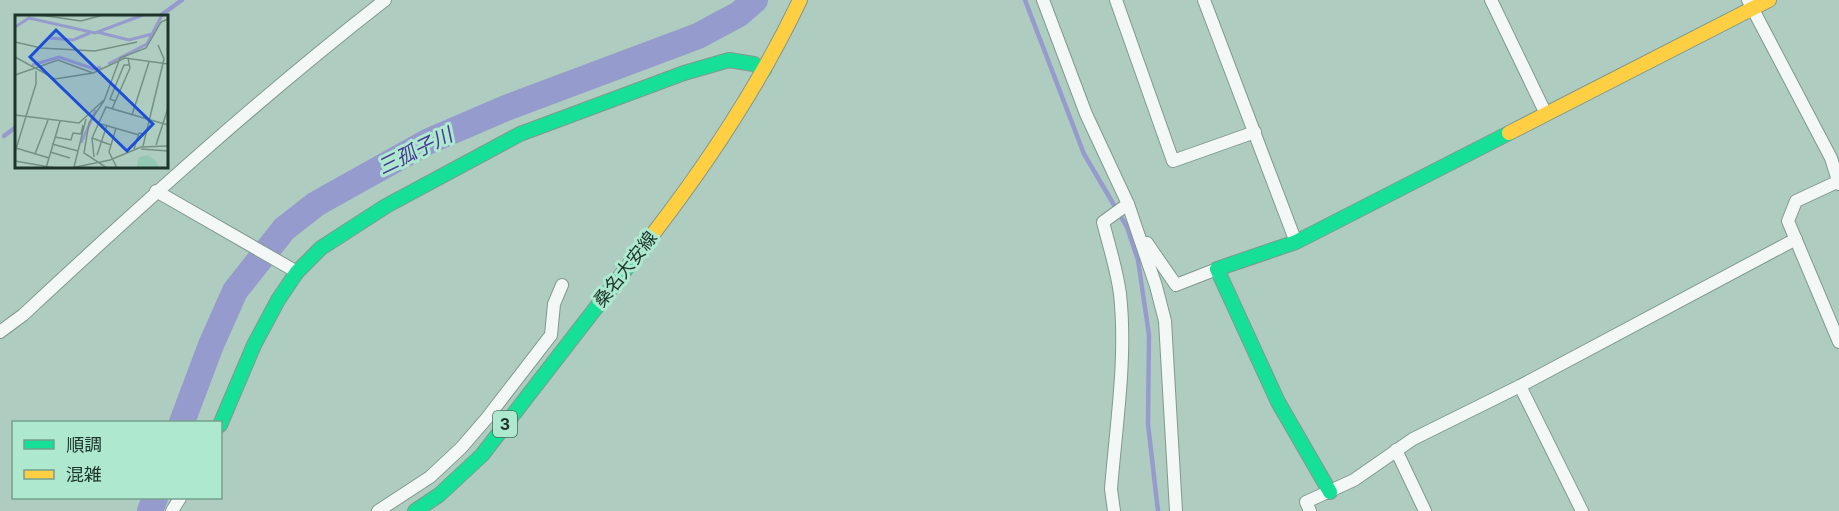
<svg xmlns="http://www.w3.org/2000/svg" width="1839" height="511" viewBox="0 0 1839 511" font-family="Inter,'Noto Sans JP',sans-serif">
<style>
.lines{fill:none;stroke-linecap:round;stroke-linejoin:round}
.stream{stroke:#969bcd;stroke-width:4.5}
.river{stroke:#969bcd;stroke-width:26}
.street-casing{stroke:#80998e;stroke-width:14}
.fast-casing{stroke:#80998e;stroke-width:16}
.slow-casing{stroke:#80998e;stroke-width:16}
.street{stroke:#f3f8f6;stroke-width:12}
.fast{stroke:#16e098;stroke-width:14}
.slow{stroke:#ffcf43;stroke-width:14}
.labels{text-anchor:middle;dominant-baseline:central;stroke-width:6;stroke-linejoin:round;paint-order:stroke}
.shield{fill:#aee8cf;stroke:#486a5c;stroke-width:1.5}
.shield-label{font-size:16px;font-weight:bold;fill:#1d342b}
.street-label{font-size:18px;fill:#1d342b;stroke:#aee8cf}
.water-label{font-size:20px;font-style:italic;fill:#483793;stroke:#aee8cf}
.inset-river{fill:none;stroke:#969bcd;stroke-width:3}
.inset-road{fill:none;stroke:#749084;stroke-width:1.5}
.view{fill:#1d4ed8;fill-opacity:0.15;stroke:#1d4ed8;stroke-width:3}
.inset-edge{fill:none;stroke:#1d342b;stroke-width:3}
</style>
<rect width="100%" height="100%" fill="#aecdc0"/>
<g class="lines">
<g class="stream">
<polyline points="1025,0 1084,154 1127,227 1138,260 1149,335 1148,424 1158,511"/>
<polyline points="160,16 182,0"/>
<polyline points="4,136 16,127"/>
</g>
<g class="river">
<polyline points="182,422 211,345 235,291 284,229 316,204 427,142 506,108 698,36 739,14 755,0"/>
<polyline points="150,511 155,498"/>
</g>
<defs>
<g id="street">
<polyline points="1043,0 1086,114 1128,204 1156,286 1165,321 1176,511"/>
<polyline points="1116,0 1173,161 1255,132"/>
<polyline points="1204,0 1294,237"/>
<polyline points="1491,0 1546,114"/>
<polyline points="1748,0 1831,158 1839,184"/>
<polyline points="1837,182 1796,201 1788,221 1839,342"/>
<polyline points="156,191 297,272"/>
<polyline points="1147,243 1176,285 1217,269"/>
<path d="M 0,332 L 23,315 C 140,206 258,99 385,0"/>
<polyline points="1520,386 1582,511"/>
<polyline points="1396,450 1425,511"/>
<polyline points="172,511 180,498"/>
<polyline points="378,511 430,477 461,448 487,418 551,335 554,304 562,285"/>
<path d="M 1114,511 L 1111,489 C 1116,425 1127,358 1120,294 C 1117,270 1109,246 1103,222 L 1128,204"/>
<polyline points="1310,511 1306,502 1354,480 1413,439 1520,386 1796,239"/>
</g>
<g id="fast">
<polyline points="220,425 254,345 278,300 297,272 321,248 386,206 520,134 684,73 729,60 754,64 764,70"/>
<polyline points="1330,492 1278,402 1217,269 1296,242 1509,133"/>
<polyline points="415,511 439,495 482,455 653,234"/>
</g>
<g id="slow">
<polyline points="1509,133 1769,0"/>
<path d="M 653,234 C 710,160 760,84 800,0"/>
</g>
</defs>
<use href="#street" class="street-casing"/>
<use href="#fast" class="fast-casing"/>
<use href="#slow" class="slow-casing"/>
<use href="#street" class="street"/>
<use href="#fast" class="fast"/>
<use href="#slow" class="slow"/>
</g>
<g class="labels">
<rect class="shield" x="493" y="411" width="24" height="26" rx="4.5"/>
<g class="shield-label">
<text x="505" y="424">3</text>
</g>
<g class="street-label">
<text transform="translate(625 269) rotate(-52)">桑名大安線</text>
</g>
<g class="water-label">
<text transform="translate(415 151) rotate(-26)">三孤子川</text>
</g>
</g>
<g transform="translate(15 15)">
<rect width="153" height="153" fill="#aecdc0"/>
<path d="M 132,140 L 141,146 L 144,153 L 122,153 L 123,143 Z" fill="#93c8b2"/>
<path class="inset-river" d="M 0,12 L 14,3 L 80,18 L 128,0M 82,17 L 114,25 L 137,19M 34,23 L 58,25 L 75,18M 93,49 L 132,29 L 147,0M 17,50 L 44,42 L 79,54 L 86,52M 66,128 L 81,95"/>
<path class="inset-road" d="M 25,0 L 66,6 L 88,0M 0,27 L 26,33 L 80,36 L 122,27M 0,42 L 40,64 L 78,58 L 110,43 L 153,49M 0,60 L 43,45 L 78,58M 100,86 L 95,84 L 109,50 L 114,50M 97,94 L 115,53 L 113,43M 0,100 L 64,108 L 90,84M 117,100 L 134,47M 86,109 L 124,120M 101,113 L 94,137 L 102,153M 40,122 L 56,125 L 58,118 L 66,119 L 68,110M 77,123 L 96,130M 37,129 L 63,136M 141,130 L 153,93M 128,131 L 149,44 L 143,30M 1,133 L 34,143M 119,134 L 124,118 L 129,119M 126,134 L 153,136M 0,137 L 21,69 L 21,56M 35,137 L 55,143M 20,139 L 33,105M 82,140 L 92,110M 79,142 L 77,123 L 91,92 L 153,110M 0,146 L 40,153M 59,152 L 71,104M 31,153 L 45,106M 56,153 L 95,145 L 126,132 L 153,131M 92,153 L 69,138 L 74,108 L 89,86 L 105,43 L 131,33 L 146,7 L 153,4"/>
<path class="view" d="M 41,15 L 138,109 L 112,136 L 15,42 Z"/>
<rect width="153" height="153" class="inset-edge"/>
</g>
<rect x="12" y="421" width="210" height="78" fill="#aee8cf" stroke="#74a08d" stroke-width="1.5"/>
<rect x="24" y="440" width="30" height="9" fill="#16e098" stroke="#74a08d" stroke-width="1.5"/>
<text x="66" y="451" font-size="18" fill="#1d342b">順調</text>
<rect x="24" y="470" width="30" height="9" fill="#ffcf43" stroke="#74a08d" stroke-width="1.5"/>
<text x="66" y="481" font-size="18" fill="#1d342b">混雑</text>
</svg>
